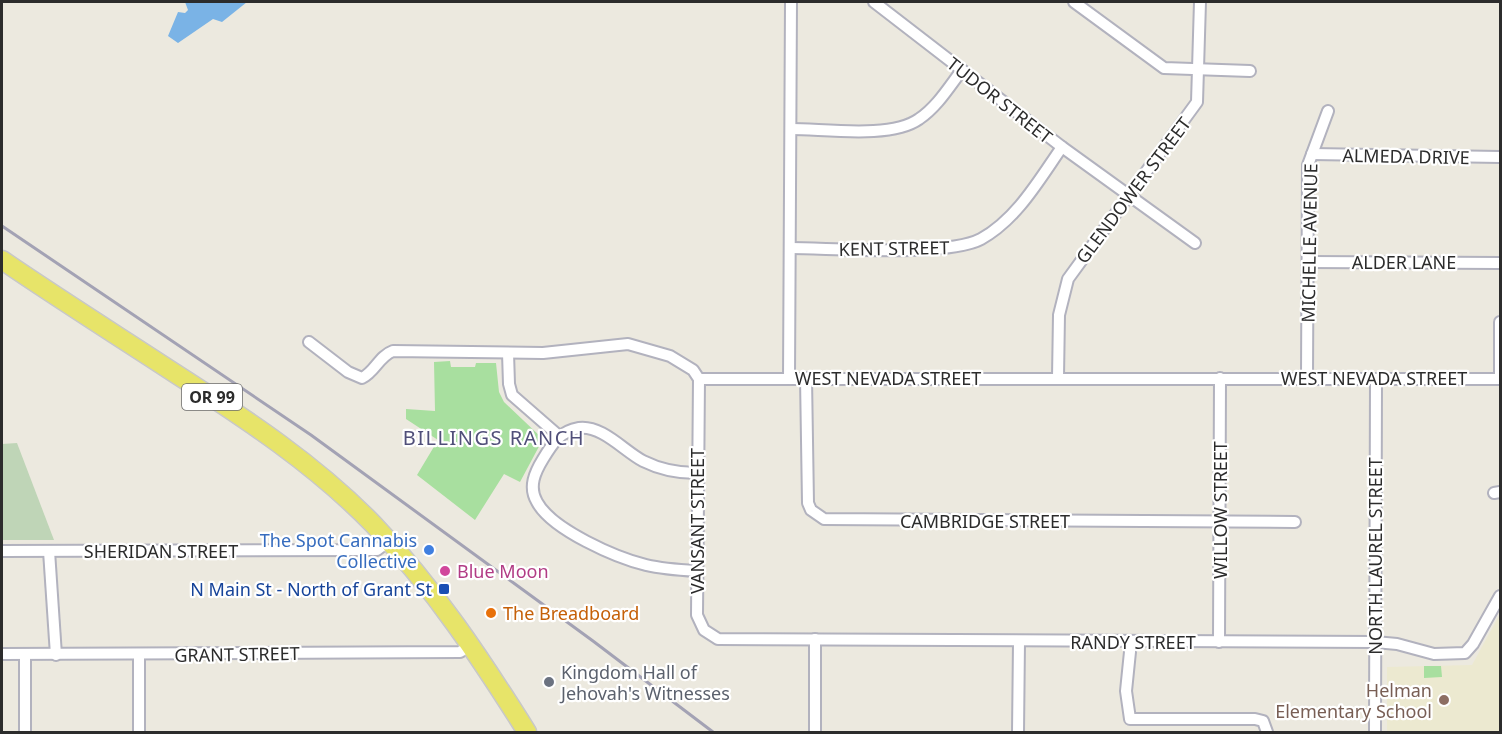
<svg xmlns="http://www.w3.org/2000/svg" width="1502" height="734" viewBox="0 0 1502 734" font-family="'Noto Sans',sans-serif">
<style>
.education{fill:#ece9d0}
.green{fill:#a8df9f}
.cemetery{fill:#bfd5b7}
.water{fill:#7ab3e6}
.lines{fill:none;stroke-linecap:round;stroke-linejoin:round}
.street-casing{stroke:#b2b2be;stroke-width:14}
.primary-casing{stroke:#c8c8c8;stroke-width:21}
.street{stroke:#fff;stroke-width:10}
.primary{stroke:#e7e469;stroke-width:18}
.rail{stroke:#a3a2b4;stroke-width:3}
.shop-dot{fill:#3f7fe0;stroke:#fff;stroke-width:2}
.hotel-dot{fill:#d1479c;stroke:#fff;stroke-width:2}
.transit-dot{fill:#1a4fb4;stroke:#fff;stroke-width:2}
.food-dot{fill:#e8710a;stroke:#fff;stroke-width:2}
.worship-dot{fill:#6b7280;stroke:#fff;stroke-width:2}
.education-dot{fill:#8d6e63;stroke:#fff;stroke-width:2}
.labels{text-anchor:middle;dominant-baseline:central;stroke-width:4.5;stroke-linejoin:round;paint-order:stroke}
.shield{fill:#fff;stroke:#6b6b6b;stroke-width:1.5}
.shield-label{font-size:16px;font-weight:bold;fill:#2c2c2c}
.street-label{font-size:18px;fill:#2c2c2c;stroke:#fff}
.shop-label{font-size:18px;fill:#366cbe;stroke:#fff;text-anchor:end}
.hotel-label{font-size:18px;fill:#b23c85;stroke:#fff;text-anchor:start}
.transit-label{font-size:18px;fill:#164399;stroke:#fff;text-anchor:end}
.food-label{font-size:18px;fill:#c56008;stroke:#fff;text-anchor:start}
.worship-label{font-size:18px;fill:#5b616d;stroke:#fff;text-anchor:start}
.education-label{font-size:18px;fill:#785e54;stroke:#fff;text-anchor:end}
.neighbourhood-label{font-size:20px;letter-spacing:1.5px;fill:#504f79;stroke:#fff}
</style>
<rect width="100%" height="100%" fill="#ece9df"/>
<polygon class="education" points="1500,614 1500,732 1387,732 1387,667 1472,665"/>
<g class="green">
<polygon points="450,361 451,367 475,367 476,363 496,363 499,392 504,402 543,439 520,482 504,474 475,520 417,475 438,440 406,419 406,409 435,411 434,362"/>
<polygon points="1424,666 1441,666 1442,677 1424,678"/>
</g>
<polygon class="cemetery" points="17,443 54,540 2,540 2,444"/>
<polygon class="water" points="185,2 247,2 222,22 213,19 178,43 168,36 178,12 185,13 188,10"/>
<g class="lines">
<defs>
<g id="street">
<polyline points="874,2 1062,147 1195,243"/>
<polyline points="1074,2 1164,68 1250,71"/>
<path d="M 791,129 C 825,129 891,139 919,119 C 937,107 949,87 962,70"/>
<polyline points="1312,154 1500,157"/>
<path d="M 790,248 C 833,248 947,257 981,239 C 1017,219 1039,180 1062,147"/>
<polyline points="1308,262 1500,263"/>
<path d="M 309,342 L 348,372 L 362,378 C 375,372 379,356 393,351 L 543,353 L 628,344 L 670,356 L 693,370 L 699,379 L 1500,379"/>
<polyline points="508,353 509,384 512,395 559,436"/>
<polyline points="1058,377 1059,315 1068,279 1197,102 1200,2"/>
<polyline points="789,378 791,2"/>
<polyline points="806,378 808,503 811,510 824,519 1295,522"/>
<polyline points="1307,378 1308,165 1328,111"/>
<polyline points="699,379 697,615 704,630 718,639 1375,642 1397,644 1434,654 1465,653 1473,644 1500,596"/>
<polyline points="1500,379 1500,322"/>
<path d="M 696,473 C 678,473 659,469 643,461 C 624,451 602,425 579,428 C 560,431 552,444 543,459 C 535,472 528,487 537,502 C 552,530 617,558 646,565 C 663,569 679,570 696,571"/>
<polyline points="1494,493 1500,492"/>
<polyline points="2,551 377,550 389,541"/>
<polyline points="49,551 56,655"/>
<polyline points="815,639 815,732"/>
<polyline points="1131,642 1126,691 1130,719 1255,719 1263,721 1267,732"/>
<polyline points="1219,642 1220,378"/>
<polyline points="2,654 460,652 471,645"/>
<polyline points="25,732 25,655"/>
<polyline points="139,732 139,655"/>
<polyline points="1018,732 1019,642"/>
<polyline points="1375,732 1376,379"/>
</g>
<path id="primary" d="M 2,260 C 59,299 118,336 176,374 C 246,419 316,465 374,525 C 434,588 481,659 527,732"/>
</defs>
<use href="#street" class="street-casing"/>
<use href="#primary" class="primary-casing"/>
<use href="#street" class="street"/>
<use href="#primary" class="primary"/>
<polyline class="rail" points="2,226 311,435 593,641 713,732"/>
</g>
<circle class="shop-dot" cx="429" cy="550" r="6"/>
<circle class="hotel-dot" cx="445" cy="571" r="6"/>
<rect class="transit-dot" x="438" y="583" width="12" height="12" rx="3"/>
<circle class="food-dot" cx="491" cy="613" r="6"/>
<circle class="worship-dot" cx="549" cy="682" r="6"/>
<circle class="education-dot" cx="1444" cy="700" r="6"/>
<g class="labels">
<rect class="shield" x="182" y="384" width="60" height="26" rx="4.5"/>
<g class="shield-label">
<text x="212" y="397">OR 99</text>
</g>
<g class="street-label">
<text transform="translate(1000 100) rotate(38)">TUDOR STREET</text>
<text transform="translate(1406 156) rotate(1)">ALMEDA DRIVE</text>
<text transform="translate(1133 190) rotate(-53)">GLENDOWER STREET</text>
<text transform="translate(1309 243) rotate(-89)">MICHELLE AVENUE</text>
<text transform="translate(894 248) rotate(-1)">KENT STREET</text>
<text x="1404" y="262">ALDER LANE</text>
<text x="888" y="378">WEST NEVADA STREET</text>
<text x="1374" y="378">WEST NEVADA STREET</text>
<text transform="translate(1220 510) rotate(-90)">WILLOW STREET</text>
<text transform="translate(697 521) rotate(-90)">VANSANT STREET</text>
<text x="985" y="521">CAMBRIDGE STREET</text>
<text x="161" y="551">SHERIDAN STREET</text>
<text transform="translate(1375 556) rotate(-90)">NORTH LAUREL STREET</text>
<text x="1133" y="642">RANDY STREET</text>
<text transform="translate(237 654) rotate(-1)">GRANT STREET</text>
</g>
<g class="shop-label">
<text x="417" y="540">The Spot Cannabis<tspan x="417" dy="21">Collective</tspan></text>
</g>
<g class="hotel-label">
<text x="457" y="571">Blue Moon</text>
</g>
<g class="transit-label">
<text x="432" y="589">N Main St - North of Grant St</text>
</g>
<g class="food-label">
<text x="503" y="613">The Breadboard</text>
</g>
<g class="worship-label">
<text x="561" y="672">Kingdom Hall of<tspan x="561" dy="21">Jehovah's Witnesses</tspan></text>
</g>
<g class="education-label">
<text x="1432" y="690">Helman<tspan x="1432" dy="21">Elementary School</tspan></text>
</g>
<g class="neighbourhood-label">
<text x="494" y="437">BILLINGS RANCH</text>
</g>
</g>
<rect width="1502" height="734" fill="none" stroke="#2c2c2c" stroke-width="6"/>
</svg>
